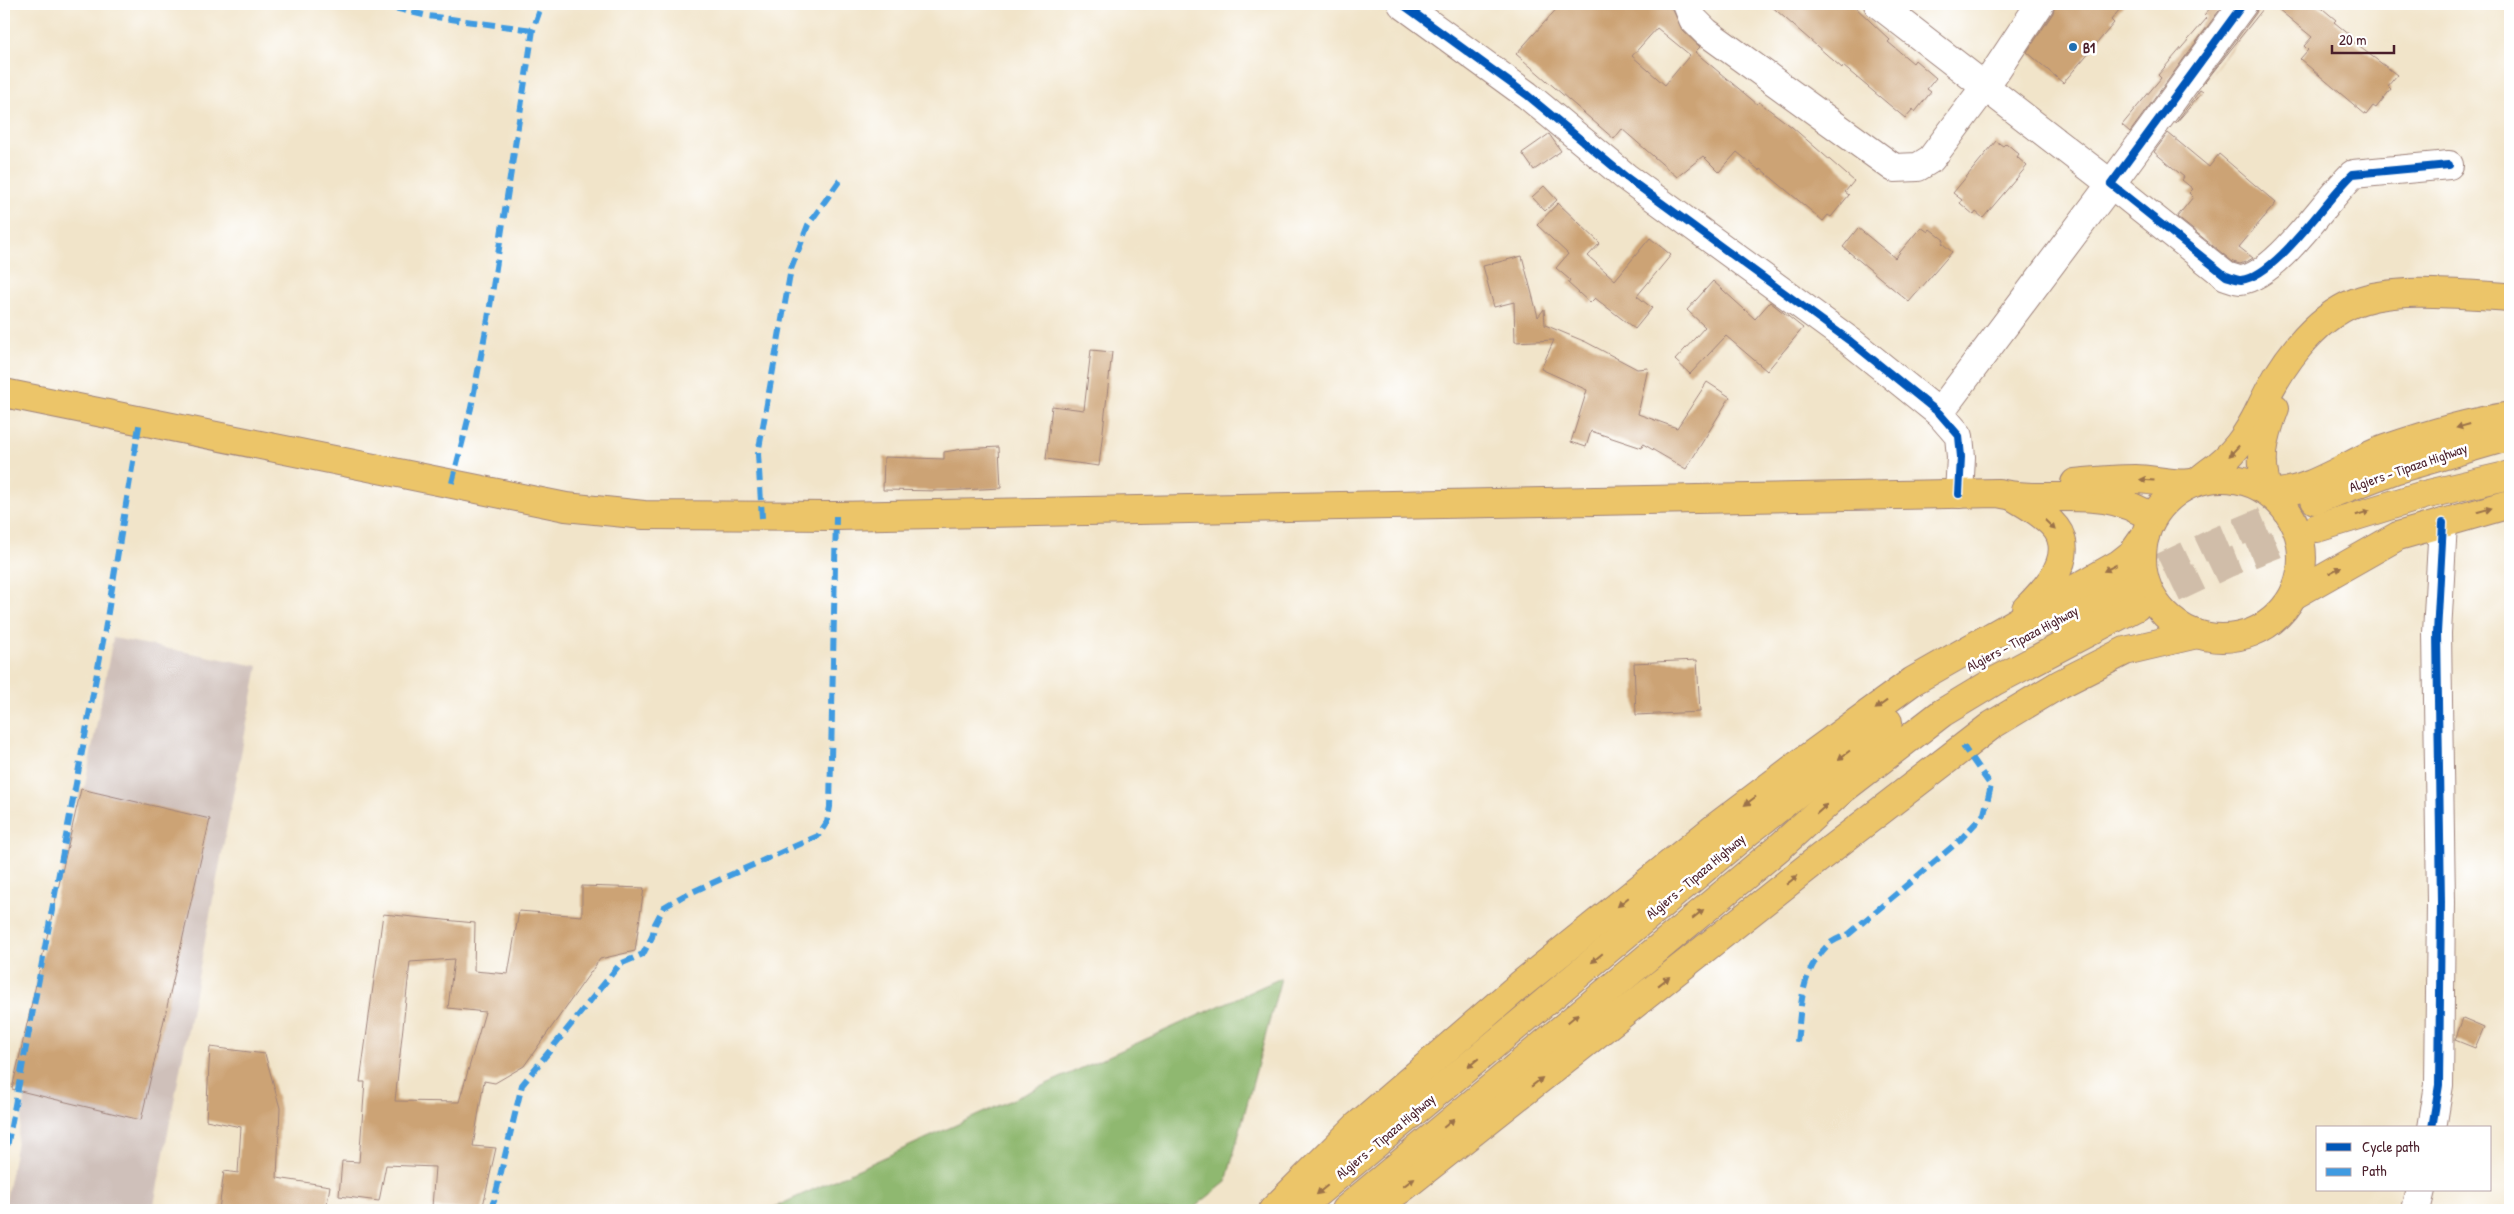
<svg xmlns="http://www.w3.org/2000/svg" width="2514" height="1214" viewBox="0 0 2514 1214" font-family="'Patrick Hand',sans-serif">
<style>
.industrial{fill:#cfc0ba}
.forest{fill:#8fb86f;stroke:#6c6c4d}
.building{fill:#cca375;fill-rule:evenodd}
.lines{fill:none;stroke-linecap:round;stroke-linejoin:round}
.highway-tunnel{stroke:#d0bda9;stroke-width:28;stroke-dasharray:28 14;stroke-linecap:butt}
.minor-casing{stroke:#9e827a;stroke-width:30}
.major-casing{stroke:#9e827a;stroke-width:30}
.highway-casing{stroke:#9e827a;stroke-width:30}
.minor{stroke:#fff;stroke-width:28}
.major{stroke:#ecc569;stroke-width:28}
.highway{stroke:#ecc569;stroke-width:28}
.quiet{stroke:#409be1;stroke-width:6;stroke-dasharray:12 6;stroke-linecap:butt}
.cycleway-casing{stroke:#fff;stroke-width:11}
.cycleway{stroke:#0057b8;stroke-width:8}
.oneway{fill:#9b724a}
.poi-dot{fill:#1f6fb2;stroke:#fff;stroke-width:2}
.labels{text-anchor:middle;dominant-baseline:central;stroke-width:5;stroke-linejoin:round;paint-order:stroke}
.poi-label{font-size:14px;font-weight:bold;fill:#4a1f2b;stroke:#fff;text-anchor:start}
.street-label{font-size:14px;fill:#4a1f2b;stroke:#fff}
</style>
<rect width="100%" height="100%" fill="#fff"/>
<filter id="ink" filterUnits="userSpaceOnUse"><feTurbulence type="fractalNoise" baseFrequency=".02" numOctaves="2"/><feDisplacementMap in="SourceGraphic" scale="10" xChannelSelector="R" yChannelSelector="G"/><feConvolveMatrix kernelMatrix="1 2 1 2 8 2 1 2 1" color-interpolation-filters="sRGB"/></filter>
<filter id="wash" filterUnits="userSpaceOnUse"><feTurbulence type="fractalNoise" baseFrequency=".0096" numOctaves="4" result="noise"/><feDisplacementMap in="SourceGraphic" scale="20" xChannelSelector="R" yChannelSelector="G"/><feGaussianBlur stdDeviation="1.12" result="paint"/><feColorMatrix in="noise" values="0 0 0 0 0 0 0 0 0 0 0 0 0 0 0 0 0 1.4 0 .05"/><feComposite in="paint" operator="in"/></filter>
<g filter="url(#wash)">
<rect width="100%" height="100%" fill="#f1e4c9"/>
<polygon class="industrial" points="113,638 258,666 153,1210 4,1210"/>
<polygon class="forest" points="1281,978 1226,1182 1191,1210 768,1210"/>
<g id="blocks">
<g class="building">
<path d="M 1561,4 L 1665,4 L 1673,10 L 1682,30 L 1700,47 L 1695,52 L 1757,104 L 1759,102 L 1792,127 L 1854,181 L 1845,192 L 1849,195 L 1831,217 L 1828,215 L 1823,221 L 1761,169 L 1760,171 L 1737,152 L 1719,172 L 1703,156 L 1677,177 L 1622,129 L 1614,139 L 1516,54 ZM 1657,28 L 1690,55 L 1665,85 L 1632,56 Z"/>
<polygon points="1769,4 1852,4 1890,40 1888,42 1913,63 1915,60 1936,78 1927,89 1931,92 1915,112 1913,109 1905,118 1843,66 1842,68"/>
<polygon points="2055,4 2124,4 2111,20 2114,23 2063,83 2027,52 2053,13"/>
<polygon points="2214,4 2224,4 2130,132 2122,125 2161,78 2158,75 2207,18 2204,15"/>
<polygon points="2258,4 2267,4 2205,82 2256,13"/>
<polygon points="2272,4 2317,4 2336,20 2334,22 2351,36 2349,39 2397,75 2388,86 2391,89 2376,108 2373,106 2366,115 2300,59 2308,50 2304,46 2312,37"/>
<polygon points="2200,90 2203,92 2175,124"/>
<polygon points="2168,133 2209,167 2219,154 2276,203 2239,247 2253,258 2248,261 2240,264 2233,262 2177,217 2193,197 2189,193 2193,189 2182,180 2184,177 2154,152"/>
<polygon points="1549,134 1561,151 1534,170 1522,153"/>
<polygon points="1996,141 2003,146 2006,143 2019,154 2017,157 2027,166 1983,218 1976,212 1974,215 1960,203 1962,200 1953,193"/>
<polygon points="1544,186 1557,200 1545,211 1532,197"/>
<polygon points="1558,203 1600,243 1588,256 1615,280 1650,238 1671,255 1637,296 1652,308 1635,329 1595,298 1590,303 1568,283 1570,280 1556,268 1568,254 1537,225"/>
<polygon points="1921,227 1928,232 1930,229 1944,240 1942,243 1952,252 1909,302 1843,247 1858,228 1895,258"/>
<polygon points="1522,256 1538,317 1544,309 1545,325 1586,342 1637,369 1648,368 1638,414 1677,428 1707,382 1730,397 1686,469 1643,444 1642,448 1591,431 1586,447 1571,442 1587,390 1541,369 1554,340 1515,342 1514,302 1494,307 1483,266"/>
<polygon points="1713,281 1755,319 1770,302 1803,328 1767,371 1726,336 1690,374 1675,360 1705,327 1687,310"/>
<polygon points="1091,350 1112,352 1099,466 1046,459 1052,406 1084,410"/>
<polygon points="999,447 1001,488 942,491 883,490 884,457 944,459 944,452 963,449"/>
<polygon points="1697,660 1700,712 1636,715 1634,663"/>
<polygon points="81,789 210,819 141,1120 12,1089"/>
<path d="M 582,886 L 644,888 L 635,951 L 600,959 L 524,1066 L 495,1083 L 484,1081 L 473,1146 L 496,1148 L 482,1210 L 432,1207 L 435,1167 L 386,1165 L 379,1201 L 339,1196 L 342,1161 L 359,1162 L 365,1082 L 360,1082 L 383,914 L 475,923 L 474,971 L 508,974 L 519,911 L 582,916 ZM 454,959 L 448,1008 L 485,1012 L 459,1102 L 395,1101 L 410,962 Z"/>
<polygon points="2463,1018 2484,1027 2475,1048 2455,1040"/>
<polygon points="210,1047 265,1054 280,1108 277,1178 330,1186 326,1210 219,1210 224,1171 238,1173 241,1127 206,1120"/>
</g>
</g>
</g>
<g filter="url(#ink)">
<use href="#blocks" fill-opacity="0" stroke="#9e827a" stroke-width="1"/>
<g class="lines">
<g class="highway-tunnel">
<polyline points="2124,585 2219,540 2308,503"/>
<polyline points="2136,607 2226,564 2317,528"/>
</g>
<defs>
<g id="minor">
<polyline points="1402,4 1527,95 1626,177 1850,341 1939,413 1959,436 1961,457 1959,494"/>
<polyline points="1687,4 1693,19 1706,32 1894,168 1918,167 1931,159 1985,87 2040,4"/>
<polyline points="1878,4 2111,184 1939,413"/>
<path d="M 2243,4 L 2111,184 L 2226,276 C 2230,277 2237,280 2241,280 C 2278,275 2326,199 2353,174 L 2449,165"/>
<polyline points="2432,1128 2439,1085 2441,902 2437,633 2443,523"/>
<polyline points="2416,1210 2421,1190"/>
</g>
<g id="major">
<path d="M 4,393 L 566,507 L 644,515 L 836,516 L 1998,493 C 2052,505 2102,483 2152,518"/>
<circle cx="2222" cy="558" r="80"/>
<path d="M 2075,483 C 2095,481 2116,479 2136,479 C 2152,479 2182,487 2196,482 C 2200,480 2205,475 2208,473 C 2233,456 2247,436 2260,409 C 2279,368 2312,319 2356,302 C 2397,286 2466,295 2510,297"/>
<path d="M 2269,492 C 2257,463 2264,437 2275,408"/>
</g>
<g id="highway">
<path d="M 2269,492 C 2302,498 2353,460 2385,449 C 2425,435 2468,422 2510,416"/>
<path d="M 2012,496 C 2027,505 2056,520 2061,538 C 2070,565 2043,592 2026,609"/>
<polyline points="2315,500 2397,469 2510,436"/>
<polyline points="2317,528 2424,495 2510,475"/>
<polyline points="2294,595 2398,536 2510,504"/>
<polyline points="2054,620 2124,585"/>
<polyline points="1273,1210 1358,1125 1520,985 1717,826 1799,764 1913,681 2119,564 2133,553 2145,536"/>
<polyline points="1297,1210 1748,832 1888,722"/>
<polyline points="1345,1210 1782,845 1842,790 1942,713 1995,681 2136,607"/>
<polyline points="1369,1210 1400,1190 1818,859 1992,725 2060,684 2125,651 2197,634"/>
</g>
</defs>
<use href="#minor" class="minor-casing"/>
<use href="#major" class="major-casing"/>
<use href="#highway" class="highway-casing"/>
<use href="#minor" class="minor"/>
<use href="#major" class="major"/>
<use href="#highway" class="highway"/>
<g class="quiet">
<polyline points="377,4 428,16 533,30"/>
<polyline points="452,483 471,408 488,319 533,30 542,4"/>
<polyline points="762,518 758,454 791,269 808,225 840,180"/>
<path d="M 1797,1042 C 1802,1005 1799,974 1828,945 C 1833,940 1842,937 1849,934 L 1960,840 L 1984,814 L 1991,786 L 1963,746"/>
<polyline points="4,1163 104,636 140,420"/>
<polyline points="489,1210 494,1201 522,1085 620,964 643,954 652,937 655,924 664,907 683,896 818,836 827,822 830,807 836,516"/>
</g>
<defs>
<g id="cycleway">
<polyline points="1402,4 1527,95 1626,177 1850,341 1939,413 1959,436 1961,457 1959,494"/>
<path d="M 2243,4 L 2111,184 L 2226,276 C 2230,277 2237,280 2241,280 C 2278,275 2326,199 2353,174 L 2449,165"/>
<polyline points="2432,1128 2439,1085 2441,902 2437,633 2443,523"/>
</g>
</defs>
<use href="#cycleway" class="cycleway-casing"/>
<use href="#cycleway" class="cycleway"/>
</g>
<defs><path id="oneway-solid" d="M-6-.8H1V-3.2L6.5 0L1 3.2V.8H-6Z" transform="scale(1.25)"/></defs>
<g class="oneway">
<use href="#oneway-solid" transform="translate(2463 426) rotate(164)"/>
<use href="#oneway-solid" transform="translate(2234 451) rotate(133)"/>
<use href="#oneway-solid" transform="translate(2147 480) rotate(-176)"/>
<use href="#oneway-solid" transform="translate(2485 510) rotate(-16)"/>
<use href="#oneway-solid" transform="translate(2363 513) rotate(-17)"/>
<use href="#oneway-solid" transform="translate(2050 525) rotate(44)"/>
<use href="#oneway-solid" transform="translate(2110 568) rotate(153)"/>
<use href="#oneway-solid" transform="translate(2335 570) rotate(-29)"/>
<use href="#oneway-solid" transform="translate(1881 705) rotate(144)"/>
<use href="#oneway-solid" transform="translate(1844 755) rotate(143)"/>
<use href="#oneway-solid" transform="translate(1750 801) rotate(143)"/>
<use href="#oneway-solid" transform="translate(1822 809) rotate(-42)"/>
<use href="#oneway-solid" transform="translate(1792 880) rotate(-38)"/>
<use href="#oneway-solid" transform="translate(1623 902) rotate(140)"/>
<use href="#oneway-solid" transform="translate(1698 914) rotate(-39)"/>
<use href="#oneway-solid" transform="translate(1597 958) rotate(140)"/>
<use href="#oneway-solid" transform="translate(1664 981) rotate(-38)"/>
<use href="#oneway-solid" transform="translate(1573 1018) rotate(-40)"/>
<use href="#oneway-solid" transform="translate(1473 1063) rotate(140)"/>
<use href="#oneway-solid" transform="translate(1537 1082) rotate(-38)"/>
<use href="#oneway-solid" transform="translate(1449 1123) rotate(-40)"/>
<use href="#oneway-solid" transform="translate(1409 1182) rotate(-38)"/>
<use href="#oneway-solid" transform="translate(1322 1190) rotate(140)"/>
</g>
</g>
<circle class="poi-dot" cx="2073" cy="47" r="5"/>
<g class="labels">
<g class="poi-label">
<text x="2083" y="47">B1</text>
</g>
<g class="street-label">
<text transform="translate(2408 467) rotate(-19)">Algiers - Tipaza Highway</text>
<text transform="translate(2022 638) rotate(-28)">Algiers - Tipaza Highway</text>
<text transform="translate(1695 876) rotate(-40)">Algiers - Tipaza Highway</text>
<text transform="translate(1385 1136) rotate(-40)">Algiers - Tipaza Highway</text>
</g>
</g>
<rect width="2514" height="1214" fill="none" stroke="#fff" stroke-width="20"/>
<rect x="2316" y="1126" width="175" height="65" fill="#ffffff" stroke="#b7a5aa"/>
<rect x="2326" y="1143" width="25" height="8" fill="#0057b8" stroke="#b7a5aa"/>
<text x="2362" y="1152" font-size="15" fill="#4a1f2b">Cycle path</text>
<rect x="2326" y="1168" width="25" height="8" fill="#409be1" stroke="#b7a5aa"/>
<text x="2362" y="1176" font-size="15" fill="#4a1f2b">Path</text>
<path d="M2332 45v8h62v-8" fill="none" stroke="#4a1f2b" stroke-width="2.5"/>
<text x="2339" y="45" font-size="15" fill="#4a1f2b" stroke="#ffffff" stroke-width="4" paint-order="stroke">20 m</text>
</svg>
